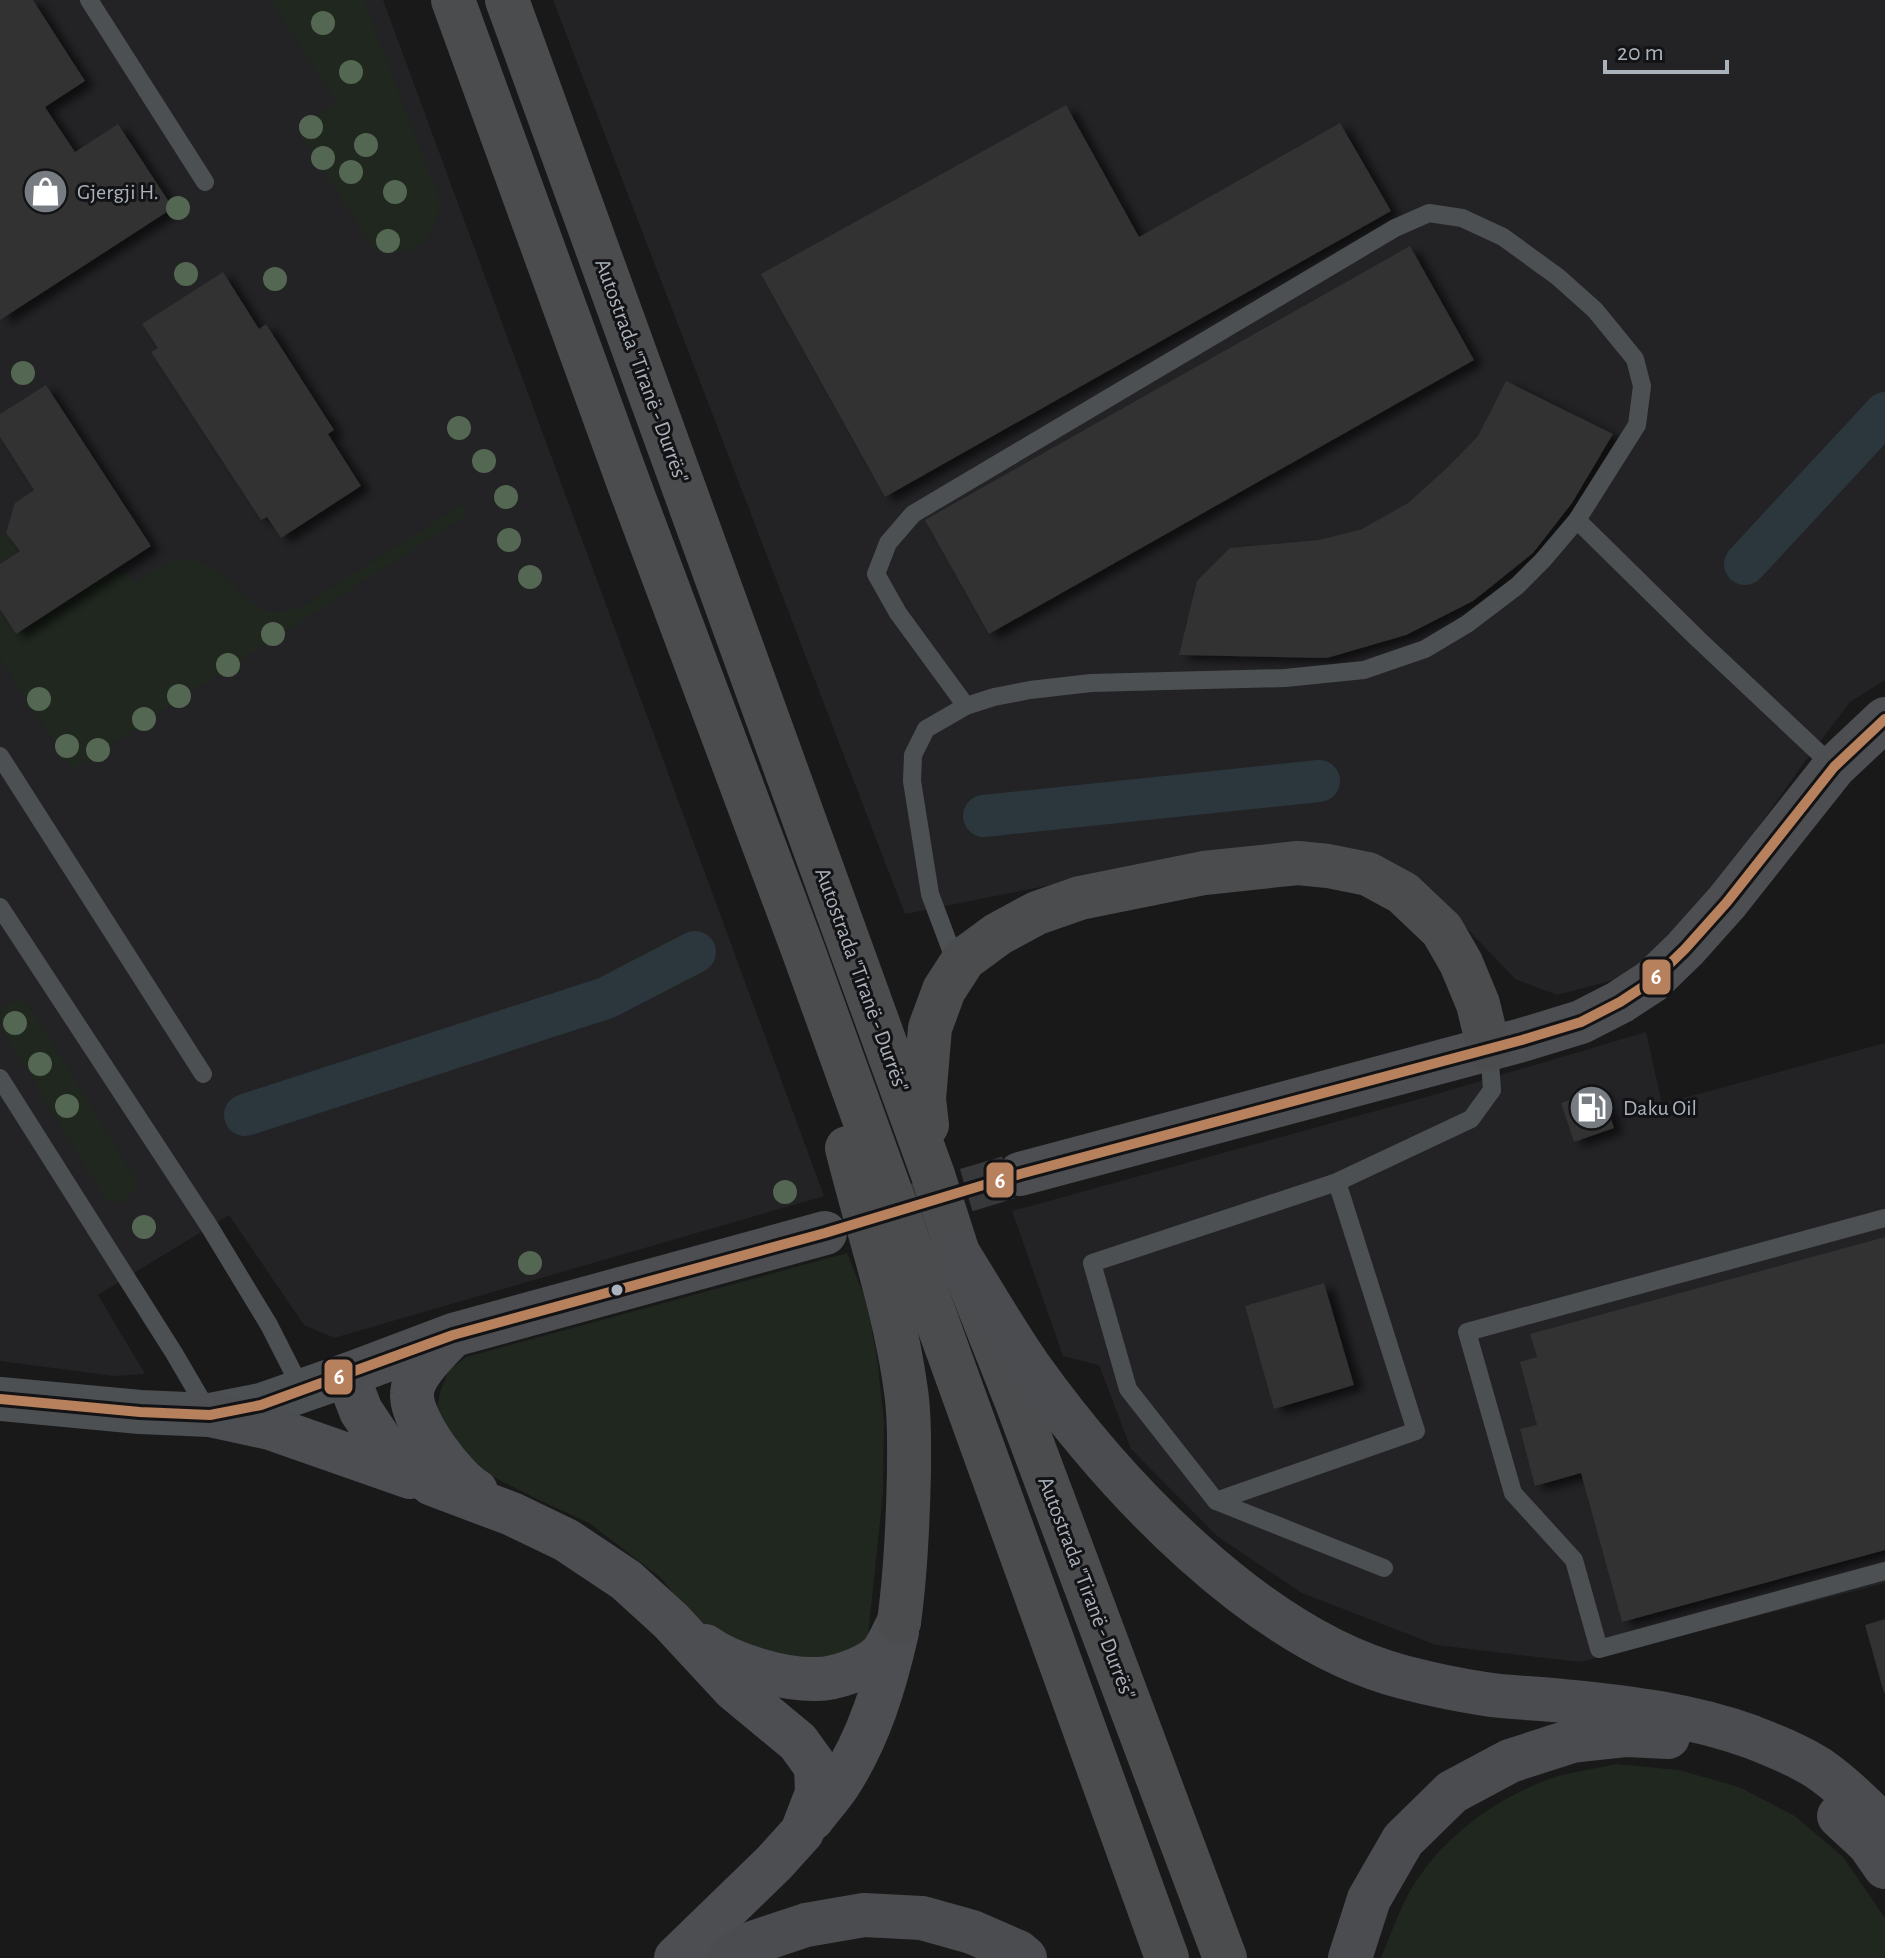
<svg xmlns="http://www.w3.org/2000/svg" width="1885" height="1958" viewBox="0 0 1885 1958" font-family="'Alegreya Sans',sans-serif">
<style>
.built{fill:#232326}
.green{fill:#1f271f}
.lines{fill:none;stroke-linecap:round;stroke-linejoin:round}
.canal{stroke:#2b373c;stroke-width:42}
.building{fill:#313132;filter:url(#shadow)}
.secondary-tunnel{stroke:#36383a;stroke-width:44;stroke-dasharray:44 22;stroke-linecap:butt}
.service{stroke:#4d5053;stroke-width:18}
.tertiary{stroke:#4d5053;stroke-width:44}
.secondary{stroke:#4c4e51;stroke-width:44}
.trunk{stroke:#4b4c4e;stroke-width:44}
.motorway{stroke:#4b4c4f;stroke-width:44}
.bus-1-casing{stroke:#131316;stroke-width:16}
.bus-1{stroke:#b6815c;stroke-width:10}
.tree{fill:#546752}
.bus-dot{fill:#aab2bb;stroke:#131316;stroke-width:3}
.labels{text-anchor:middle;dominant-baseline:central;stroke-width:6;stroke-linejoin:round;paint-order:stroke}
.poi-label{font-size:22px;fill:#aab2bb;stroke:#131316;text-anchor:start}
.street-label{font-size:22px;fill:#aab2bb;stroke:#131316}
.line-badge{stroke:#131316;stroke-width:3}
.badge-label{font-size:22px;text-anchor:middle;font-weight:bold;fill:#fff}
</style>
<defs>
<filter id="shadow"><feDropShadow dx="9" dy="5" stdDeviation="4" flood-color="#0009"/></filter>
</defs>
<rect width="100%" height="100%" fill="#19191a"/>
<g class="built">
<polygon points="0,0 383,0 824,1196 334,1338 304,1325 229,1215 98,1295 145,1374 114,1376 0,1361"/>
<polygon points="553,0 1885,0 1885,680 1850,702 1798,771 1700,909 1625,977 1557,995 1515,979 1437,897 1332,844 1111,873 905,914"/>
<polygon points="1646,1032 1662,1104 1885,1043 1885,1583 1580,1662 1436,1645 1302,1593 1217,1536 1131,1449 1099,1365 1063,1356 1012,1211 1430,1096"/>
</g>
<g class="green">
<path d="M 271,0 L 364,0 L 440,201 C 438,241 413,259 374,249 L 297,129 L 337,103 Z"/>
<path d="M 462,504 L 468,514 L 72,769 L 0,658 L 0,609 L 17,634 L 112,571 L 128,574 L 135,583 C 147,576 160,566 173,561 C 186,555 209,564 220,572 C 237,585 247,605 269,611 C 279,613 289,610 300,608 Z"/>
<polygon points="6,533 20,551 0,564 0,537"/>
<path d="M 20,1001 L 27,1002 L 137,1182 C 133,1197 123,1205 107,1201 L 0,1026 L 2,1009 L 7,1004 Z"/>
<polygon points="847,1253 866,1300 877,1356 884,1422 883,1493 868,1636 856,1650 838,1658 776,1658 711,1629 684,1607 661,1578 589,1523 537,1499 468,1464 436,1413 440,1392 449,1370 466,1357"/>
<path d="M 1616,1764 L 1679,1770 L 1739,1787 L 1795,1816 L 1843,1857 L 1885,1918 L 1885,1958 L 1381,1958 C 1392,1932 1404,1896 1421,1874 C 1454,1829 1497,1799 1549,1779 C 1570,1772 1594,1769 1616,1764 Z"/>
</g>
<g class="lines">
<g class="canal">
<polyline points="1745,564 1885,413"/>
<polyline points="984,816 1319,781"/>
<polyline points="245,1115 606,998 695,952"/>
</g>
</g>
<g class="building">
<polygon points="0,0 33,0 85,81 45,107 75,152 118,124 173,208 0,320"/>
<polygon points="1066,105 1139,237 1340,123 1391,211 885,497 761,274"/>
<polygon points="1410,246 1474,360 989,634 925,520"/>
<polygon points="223,272 259,329 266,324 334,430 328,434 361,486 281,538 267,517 261,520 151,352 158,348 142,324"/>
<polygon points="1506,381 1613,434 1572,503 1533,553 1473,601 1406,635 1327,658 1179,655 1197,581 1230,548 1319,540 1362,529 1408,503 1447,468 1478,436"/>
<polygon points="46,385 151,546 16,634 0,609 0,564 20,551 6,533 15,503 34,490 0,437 0,414"/>
<polygon points="1601,1089 1614,1128 1574,1142 1561,1103"/>
<polygon points="1885,1237 1885,1550 1622,1622 1581,1473 1535,1486 1520,1429 1537,1425 1520,1362 1537,1357 1530,1334"/>
<polygon points="1324,1283 1354,1385 1274,1409 1245,1306"/>
<polygon points="1885,1619 1885,1693 1884,1693 1865,1625"/>
</g>
<g class="lines">
<polyline class="secondary-tunnel" points="903,1209 1020,1174"/>
<g class="service">
<polyline points="89,0 205,182"/>
<polyline points="1577,520 1699,640 1834,767"/>
<polyline points="0,756 203,1074"/>
<polyline points="0,907 209,1226 269,1325 302,1390"/>
<polyline points="957,966 930,894 912,781 913,755 926,729 966,706 994,697 1030,690 1091,683 1285,678 1364,670 1425,649 1467,624 1517,586 1543,560 1577,520 1637,425 1642,386 1635,359 1595,310 1558,277 1503,237 1462,218 1429,213 1395,228 913,514 888,543 876,574 898,613 966,706"/>
<polyline points="0,1078 174,1353 209,1413"/>
<polyline points="1885,1218 1467,1332 1513,1493 1574,1560 1599,1649 1885,1571"/>
<polyline points="1216,1501 1416,1431 1337,1182"/>
<polyline points="1384,1568 1216,1501 1128,1389 1092,1263 1337,1182 1471,1119 1492,1090 1489,1049"/>
</g>
<polyline class="tertiary" points="0,1399 140,1412 210,1415 261,1405 347,1375"/>
<g class="secondary">
<polyline points="1020,1174 1522,1040 1581,1022 1620,1002 1652,981 1685,949 1727,902 1834,767 1885,719"/>
<path d="M 452,1336 C 439,1350 413,1373 412,1393 C 410,1420 454,1478 476,1491"/>
<polyline points="210,1415 270,1428 410,1477"/>
<path d="M 705,1646 C 732,1665 783,1680 817,1679 C 835,1679 867,1668 880,1655 C 888,1647 893,1632 899,1622"/>
<path d="M 812,1819 C 821,1807 831,1796 839,1784 C 869,1738 885,1685 897,1632"/>
<polyline points="676,1958 774,1863 802,1832 817,1793 816,1767 798,1742 734,1689 671,1621 626,1580 566,1540 512,1514 432,1484 383,1444 361,1411 347,1375 453,1335 825,1233"/>
</g>
<g class="trunk">
<polyline points="453,0 630,487 802,947 1167,1958"/>
<polyline points="507,0 933,1175 958,1253 1017,1403 1225,1958"/>
<polyline points="927,1125 924,1099 930,1028 944,990 964,959 998,934 1037,913 1080,898 1204,873 1298,863 1328,866 1368,874 1403,893 1442,930 1461,963 1478,1004 1489,1049"/>
<path d="M 847,1148 C 867,1229 895,1308 906,1391 C 910,1417 909,1444 909,1470 C 908,1521 906,1571 899,1622"/>
</g>
<g class="motorway">
<path d="M 958,1253 C 982,1291 1004,1330 1029,1366 C 1114,1485 1257,1639 1403,1677 C 1430,1684 1458,1690 1485,1694 C 1511,1698 1538,1698 1564,1701 C 1628,1707 1691,1715 1752,1737 C 1774,1746 1798,1755 1818,1768 C 1843,1785 1864,1806 1885,1828"/>
<polyline points="1839,1816 1869,1844 1885,1867"/>
<polyline points="730,1958 752,1943 806,1925 864,1915 922,1918 972,1932 1018,1952 1025,1958"/>
<polyline points="1350,1958 1369,1899 1403,1840 1452,1792 1510,1761 1572,1741 1627,1735 1668,1737"/>
</g>
<defs>
<polyline id="bus-1" points="0,1399 140,1412 210,1415 261,1405 453,1335 825,1233 1020,1174 1522,1040 1581,1022 1620,1002 1652,981 1685,949 1727,902 1834,767 1885,719"/>
</defs>
<use href="#bus-1" class="bus-1-casing"/>
<use href="#bus-1" class="bus-1"/>
</g>
<g class="tree">
<circle cx="323" cy="23" r="12"/>
<circle cx="351" cy="72" r="12"/>
<circle cx="311" cy="127" r="12"/>
<circle cx="366" cy="145" r="12"/>
<circle cx="323" cy="158" r="12"/>
<circle cx="351" cy="172" r="12"/>
<circle cx="395" cy="192" r="12"/>
<circle cx="178" cy="208" r="12"/>
<circle cx="388" cy="241" r="12"/>
<circle cx="186" cy="274" r="12"/>
<circle cx="275" cy="279" r="12"/>
<circle cx="23" cy="373" r="12"/>
<circle cx="459" cy="428" r="12"/>
<circle cx="484" cy="461" r="12"/>
<circle cx="506" cy="497" r="12"/>
<circle cx="509" cy="540" r="12"/>
<circle cx="530" cy="577" r="12"/>
<circle cx="273" cy="634" r="12"/>
<circle cx="228" cy="665" r="12"/>
<circle cx="179" cy="696" r="12"/>
<circle cx="39" cy="699" r="12"/>
<circle cx="144" cy="719" r="12"/>
<circle cx="67" cy="746" r="12"/>
<circle cx="98" cy="750" r="12"/>
<circle cx="15" cy="1023" r="12"/>
<circle cx="40" cy="1064" r="12"/>
<circle cx="67" cy="1106" r="12"/>
<circle cx="785" cy="1192" r="12"/>
<circle cx="144" cy="1227" r="12"/>
<circle cx="530" cy="1263" r="12"/>
</g>
<defs>
<symbol id="shop-disc" viewBox="-11 -11 22 22"><circle r="9.5" fill="#777c83" stroke="#131316"/><path d="M-5-2.5h2.3a2.7 3.5 0 0 1 5.4 0H5L5.5 6h-11ZM-1.5-2.5h3a1.5 2.3 0 0 0-3 0Z" fill="#fff"/></symbol>
<symbol id="fuel-disc" viewBox="-11 -11 22 22"><circle r="9.5" fill="#777c83" stroke="#131316"/><path d="M-5.5-6h7V0h2V4h1.3V-2.5L3-4.5l.8-.8L6-3V5H2.5V1h-1V6h-7ZM-4.2-4.7v3.2H.2V-4.7Z" fill="#fff"/></symbol>
</defs>
<g fill-rule="evenodd">
<use href="#shop-disc" x="20" y="166" width="51" height="51"/>
<use href="#fuel-disc" x="1566" y="1082" width="51" height="51"/>
</g>
<circle class="bus-dot" cx="617" cy="1290" r="7"/>
<g class="labels">
<g class="poi-label">
<text x="77" y="192">Gjergji H.</text>
<text x="1623" y="1108">Daku Oil</text>
</g>
<g class="street-label">
<text transform="translate(642 371) rotate(70)">Autostrada "Tiranë - Durrës"</text>
<text transform="translate(862 980) rotate(70)">Autostrada "Tiranë - Durrës"</text>
<text transform="translate(1087 1588) rotate(69)">Autostrada "Tiranë - Durrës"</text>
</g>
</g>
<g class="line-badge">
<rect x="1641" y="958" width="31" height="38" rx="8" fill="#b6815c"/>
<rect x="985" y="1161" width="30" height="38" rx="8" fill="#b6815c"/>
<rect x="323" y="1358" width="31" height="38" rx="8" fill="#b6815c"/>
</g>
<g class="badge-label">
<text x="1656" y="984">6</text>
<text x="1000" y="1188">6</text>
<text x="339" y="1384">6</text>
</g>
<path d="M1605 60v12h122v-12" fill="none" stroke="#aab2bb" stroke-width="4"/>
<text x="1617" y="60" font-size="24" fill="#aab2bb" stroke="#131316" stroke-width="6" paint-order="stroke">20 m</text>
</svg>
